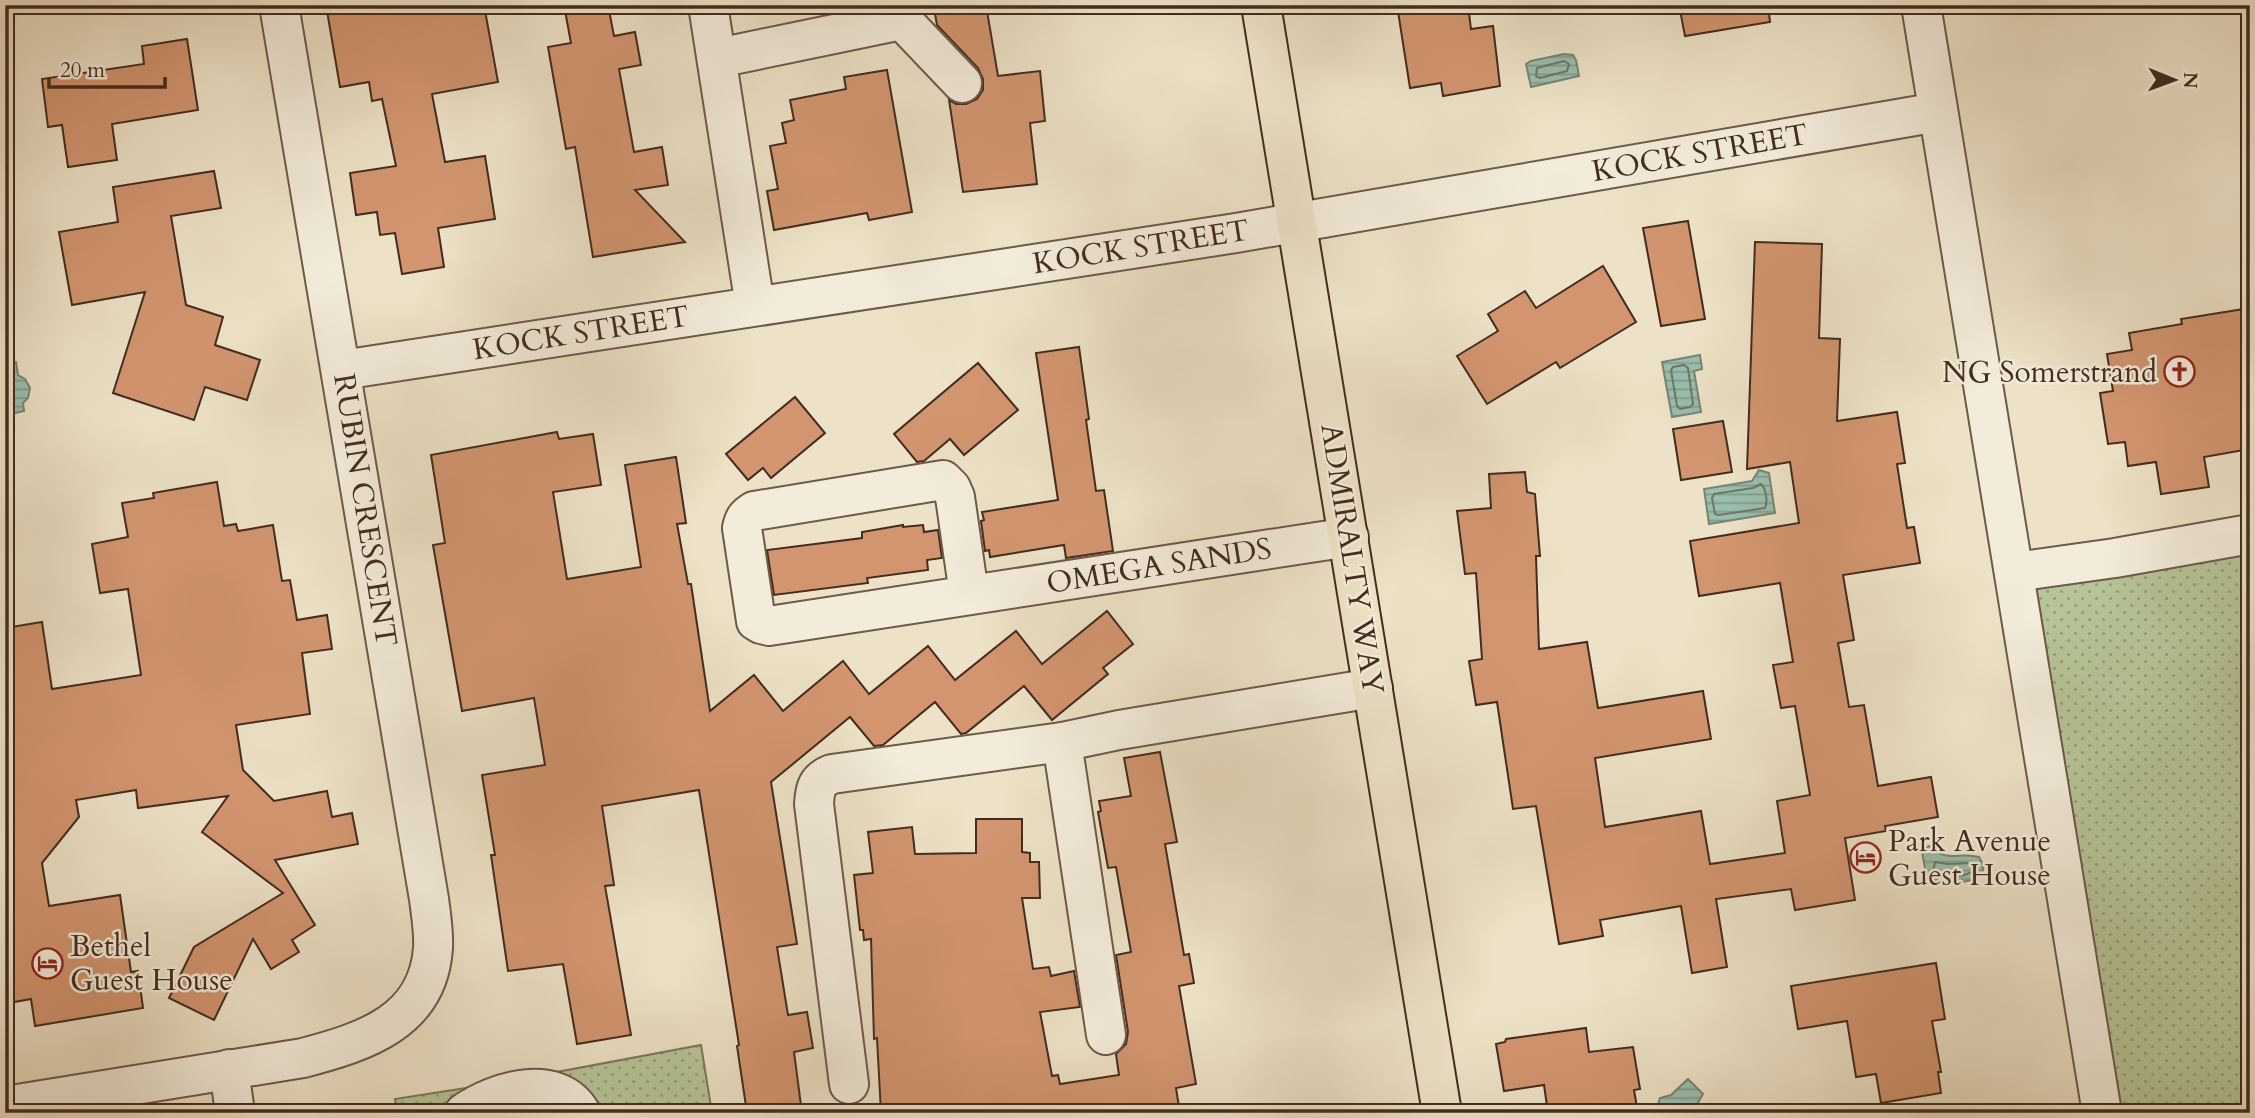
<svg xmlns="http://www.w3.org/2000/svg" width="2255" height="1118" viewBox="0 0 2255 1118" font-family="Cardo,serif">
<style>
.grass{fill:url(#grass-dots);stroke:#7c785b;stroke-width:2}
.water{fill:url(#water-rules);stroke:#778475;stroke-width:2}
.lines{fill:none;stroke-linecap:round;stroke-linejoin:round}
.shore{stroke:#6e7666;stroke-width:2}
.building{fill:#d29570;stroke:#432c1f;stroke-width:2}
.minor-casing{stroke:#6e5a49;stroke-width:42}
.major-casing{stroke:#432c1f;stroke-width:42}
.minor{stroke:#f3ecdb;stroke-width:38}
.major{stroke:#ede2c7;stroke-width:38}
.labels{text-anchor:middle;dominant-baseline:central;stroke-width:5;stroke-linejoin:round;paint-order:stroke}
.street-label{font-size:30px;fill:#432c1f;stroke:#f3ecdb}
.poi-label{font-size:30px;fill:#432c1f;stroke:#f3ecdb;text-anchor:start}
</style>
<defs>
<pattern id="grass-dots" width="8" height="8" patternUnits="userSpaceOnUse" patternTransform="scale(1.75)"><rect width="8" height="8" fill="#b6c497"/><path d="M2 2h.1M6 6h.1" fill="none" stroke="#969f7b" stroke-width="1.8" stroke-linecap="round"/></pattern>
<pattern id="water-rules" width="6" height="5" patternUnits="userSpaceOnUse" patternTransform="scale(1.75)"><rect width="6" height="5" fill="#9abfae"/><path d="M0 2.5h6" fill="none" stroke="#7f9b8d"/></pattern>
</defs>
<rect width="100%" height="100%" fill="#ede2c7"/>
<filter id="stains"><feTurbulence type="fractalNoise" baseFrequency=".00286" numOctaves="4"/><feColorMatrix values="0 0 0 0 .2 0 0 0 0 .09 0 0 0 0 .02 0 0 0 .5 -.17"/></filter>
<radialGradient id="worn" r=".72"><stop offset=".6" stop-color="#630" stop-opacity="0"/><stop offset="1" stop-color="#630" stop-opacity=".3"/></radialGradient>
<g class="grass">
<polygon points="2250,552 2250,1113 2121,1113 2036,587"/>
<polygon points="701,1045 712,1113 397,1113 395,1099 498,1083"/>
</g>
<g class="water">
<polygon points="1564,54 1573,55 1576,60 1579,76 1531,87 1526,64 1531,61"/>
<polygon points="1700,355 1702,369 1694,371 1701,412 1672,417 1662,362"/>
<polygon points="16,362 18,375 25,379 30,388 28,398 23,403 24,411 6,415 5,363"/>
<polygon points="1759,470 1769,473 1775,513 1709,524 1704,489 1752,481"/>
<path d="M 1929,846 C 1949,864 1958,851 1979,857 C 1999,887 1941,885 1927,878 C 1926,874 1922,853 1922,850 Z"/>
<polygon points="1688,1079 1703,1094 1692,1113 1655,1113 1660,1098 1671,1095"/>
</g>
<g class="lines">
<g class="shore">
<polygon points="1564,61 1569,64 1567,71 1540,78 1536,76 1537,68"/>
<polygon points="1684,365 1688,368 1693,404 1690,407 1680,409 1677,406 1671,370 1673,367"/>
<path d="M 1761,484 C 1766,488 1768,502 1765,508 L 1719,515 L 1715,514 L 1712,498 L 1714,494 L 1753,488 Z"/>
<path d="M 1935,862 L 1948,864 L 1973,863 L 1976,869 C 1967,878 1943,878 1933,872 Z"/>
</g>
</g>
<g class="building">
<polygon points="326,5 484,5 498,82 432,94 445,162 485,156 495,219 438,228 444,267 402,274 395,233 380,235 377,212 356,215 350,173 396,166 382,99 372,101 369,82 340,87"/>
<polygon points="564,5 608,5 614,36 635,32 641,65 619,69 634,152 662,147 668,185 635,190 685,242 593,257 575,147 566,149 548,47 571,43"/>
<polygon points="951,5 986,5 998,76 1040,71 1045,121 1030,123 1037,184 963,192 949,100 956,104 966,104 977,99 983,90 983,79 978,68 937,25 935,14 951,11"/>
<polygon points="1397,5 1468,5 1471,29 1493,26 1500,86 1443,96 1441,83 1410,88"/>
<polygon points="1679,5 1768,5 1770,22 1685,36"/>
<polygon points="187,39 198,110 112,124 117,160 68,167 62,125 48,127 42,79 144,64 142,46"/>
<polygon points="887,70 912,212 869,220 867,213 774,230 767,191 778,189 770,146 786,143 782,123 794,120 790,100 846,89 844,77"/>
<polygon points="214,171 221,208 171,216 186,305 223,317 215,345 260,360 247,400 205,387 194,420 113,393 145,292 72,305 59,232 118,222 113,187"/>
<polygon points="1688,221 1705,319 1661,326 1643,228"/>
<polygon points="1755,242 1822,244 1819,338 1840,339 1837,421 1897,412 1905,463 1897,464 1907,528 1914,527 1920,563 1843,575 1854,640 1838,643 1849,707 1864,705 1878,786 1931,777 1938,817 1885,826 1886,831 1845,838 1855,900 1795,910 1791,889 1716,899 1727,967 1692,973 1681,906 1600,920 1603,936 1559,944 1536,806 1513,809 1497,702 1476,705 1469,661 1482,659 1476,573 1465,574 1457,511 1491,508 1489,474 1525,472 1527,492 1535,494 1540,556 1536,556 1539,649 1587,642 1598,708 1703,691 1711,739 1595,758 1605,827 1701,811 1710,864 1785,853 1777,801 1810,795 1795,706 1781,708 1773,665 1793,662 1780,583 1699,596 1690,541 1799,523 1790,462 1747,469"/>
<polygon points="1603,266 1636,322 1560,368 1556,362 1487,404 1457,356 1498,331 1488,314 1525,291 1536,308"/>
<polygon points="2250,308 2250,449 2204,457 2209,487 2161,494 2156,462 2128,466 2125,442 2108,444 2100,393 2113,391 2107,354 2132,350 2129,333 2182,324 2181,319"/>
<polygon points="1079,347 1089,419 1086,420 1096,491 1104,490 1113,551 1066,558 1064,545 990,557 989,550 985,551 981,521 984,520 982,512 1058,500 1036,353"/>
<polygon points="978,363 1018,410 964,455 950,439 924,461 917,462 894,434"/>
<polygon points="795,397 825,433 771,478 763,468 748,480 726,454"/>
<polygon points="1723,421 1732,472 1681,480 1673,429"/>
<polygon points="557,432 559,439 593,434 601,485 553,492 567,579 641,567 625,465 676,457 686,523 677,524 688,584 691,584 710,711 754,675 783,711 843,661 869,694 928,646 955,680 1016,631 1042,664 1107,611 1133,644 1103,668 1108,674 1052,720 1024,686 966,733 961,734 935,702 883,745 874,746 850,717 771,782 797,944 777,947 788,1015 807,1012 813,1048 794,1052 802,1113 747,1113 737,1046 739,1045 699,790 602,806 614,885 605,886 631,1035 577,1044 563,964 508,971 491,855 495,855 482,775 545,765 534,698 462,711 433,545 445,543 431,455"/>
<polygon points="217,482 224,526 236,524 238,531 273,525 282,581 290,580 297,620 327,615 332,649 302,653 310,714 236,725 243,770 274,801 327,791 332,817 352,813 358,844 275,860 315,925 292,940 299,952 271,969 253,939 214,1020 169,998 194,947 283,893 202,832 228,796 138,808 136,790 76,800 79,817 42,863 49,906 120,895 131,972 138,971 143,1008 35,1026 31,999 9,1003 5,973 5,628 42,622 52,689 141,675 128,589 100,593 92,544 128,537 122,503 154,498 153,493"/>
<polygon points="903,525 903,527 923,525 924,532 938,530 942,558 927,560 928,570 867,578 868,583 774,595 767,550 862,538 862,532"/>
<polygon points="1160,752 1177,842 1165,844 1184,955 1189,954 1194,983 1179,986 1196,1084 1176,1088 1180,1113 881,1113 877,1038 874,1039 871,939 864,940 863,930 860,930 854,875 873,873 868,832 912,827 915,854 976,853 976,819 1022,819 1022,852 1030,853 1030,862 1039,862 1040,898 1022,898 1033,969 1049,967 1051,976 1074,971 1080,1007 1040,1012 1052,1076 1058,1075 1060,1084 1119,1075 1116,1054 1126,1044 1128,1032 1116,955 1131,952 1116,867 1108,868 1098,812 1101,811 1099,801 1131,796 1124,758"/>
<polygon points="1936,963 1945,1019 1932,1021 1941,1072 1938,1072 1941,1093 1881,1103 1876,1074 1856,1077 1847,1021 1798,1029 1791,986"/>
<polygon points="1586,1028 1589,1052 1633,1047 1640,1089 1634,1090 1638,1113 1548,1113 1544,1085 1504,1091 1496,1044 1505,1042 1506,1039"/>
</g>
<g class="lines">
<defs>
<g id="minor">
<polyline points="708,5 755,306"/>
<polyline points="1921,5 2102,1113"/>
<polyline points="902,20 962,83"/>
<polyline points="718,58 902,20 900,5"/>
<polyline points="342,370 1236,233 1938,112"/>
<polyline points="2015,572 2115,558 2250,534"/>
<path d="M 969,594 L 955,497 L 951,488 L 943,480 L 754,511 C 746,516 744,519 742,528 L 756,621 L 761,624 L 769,626 L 1349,537"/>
<polyline points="1062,742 1106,1035"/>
<polyline points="229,1069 235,1113"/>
<path d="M 849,1084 L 814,804 C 815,788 817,780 832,774 L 1062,742 L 1119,730 L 1373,688"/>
<path d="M 5,1106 L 303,1058 C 364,1042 428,1022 433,948 C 434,932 431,915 429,899 L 279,5"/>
<path d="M 464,1113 C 495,1091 557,1072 581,1113"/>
</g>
<polyline id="major" points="1261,5 1442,1113"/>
</defs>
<use href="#minor" class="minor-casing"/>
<use href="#major" class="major-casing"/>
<use href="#minor" class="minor"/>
<use href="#major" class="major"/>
</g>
<defs>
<symbol id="church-ring" viewBox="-11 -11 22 22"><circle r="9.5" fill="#f3ecdb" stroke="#8f2418" stroke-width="1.5"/><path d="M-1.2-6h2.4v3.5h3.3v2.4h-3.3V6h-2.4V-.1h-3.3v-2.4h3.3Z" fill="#8f2418"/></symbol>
<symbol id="hotel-ring" viewBox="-11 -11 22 22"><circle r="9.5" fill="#f3ecdb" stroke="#8f2418" stroke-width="1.5"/><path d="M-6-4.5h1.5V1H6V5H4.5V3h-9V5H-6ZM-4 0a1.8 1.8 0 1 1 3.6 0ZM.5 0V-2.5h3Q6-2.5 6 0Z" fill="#8f2418"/></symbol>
</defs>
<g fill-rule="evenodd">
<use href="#church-ring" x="2162" y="354" width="35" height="35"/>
<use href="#hotel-ring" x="1848" y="840" width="35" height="35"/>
<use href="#hotel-ring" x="30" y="946" width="35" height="35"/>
</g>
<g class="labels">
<g class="street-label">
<text transform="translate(1700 153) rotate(-10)">KOCK STREET</text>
<text transform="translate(1141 247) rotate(-9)">KOCK STREET</text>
<text transform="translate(581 333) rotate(-9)">KOCK STREET</text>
<text transform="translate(365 510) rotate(81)">RUBIN CRESCENT</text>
<text transform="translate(1352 559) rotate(81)">ADMIRALTY WAY</text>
<text transform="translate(1159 566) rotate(-9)">OMEGA SANDS</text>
</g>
<g class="poi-label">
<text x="2157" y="372" text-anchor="end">NG Somerstrand</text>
<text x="1888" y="841">Park Avenue<tspan x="1888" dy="34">Guest House</tspan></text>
<text x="70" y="946">Bethel<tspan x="70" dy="34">Guest House</tspan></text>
</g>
</g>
<rect width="2255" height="1118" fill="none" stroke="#ede2c7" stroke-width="28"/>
<rect x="7" y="7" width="2241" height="1104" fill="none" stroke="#432c1f" stroke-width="3.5"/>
<rect x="14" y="14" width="2227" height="1090" fill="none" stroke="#432c1f" stroke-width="2"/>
<g transform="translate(2174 80) rotate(91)" stroke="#f3ecdb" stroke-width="5" paint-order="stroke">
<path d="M0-5L12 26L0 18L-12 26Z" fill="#432c1f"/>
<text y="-10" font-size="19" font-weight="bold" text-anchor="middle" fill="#432c1f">N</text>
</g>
<path d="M49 77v10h116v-10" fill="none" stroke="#432c1f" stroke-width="3.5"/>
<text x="60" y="77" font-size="21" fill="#432c1f" stroke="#f3ecdb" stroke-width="5" paint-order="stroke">20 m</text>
<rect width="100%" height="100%" filter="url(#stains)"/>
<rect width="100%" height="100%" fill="url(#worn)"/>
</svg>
